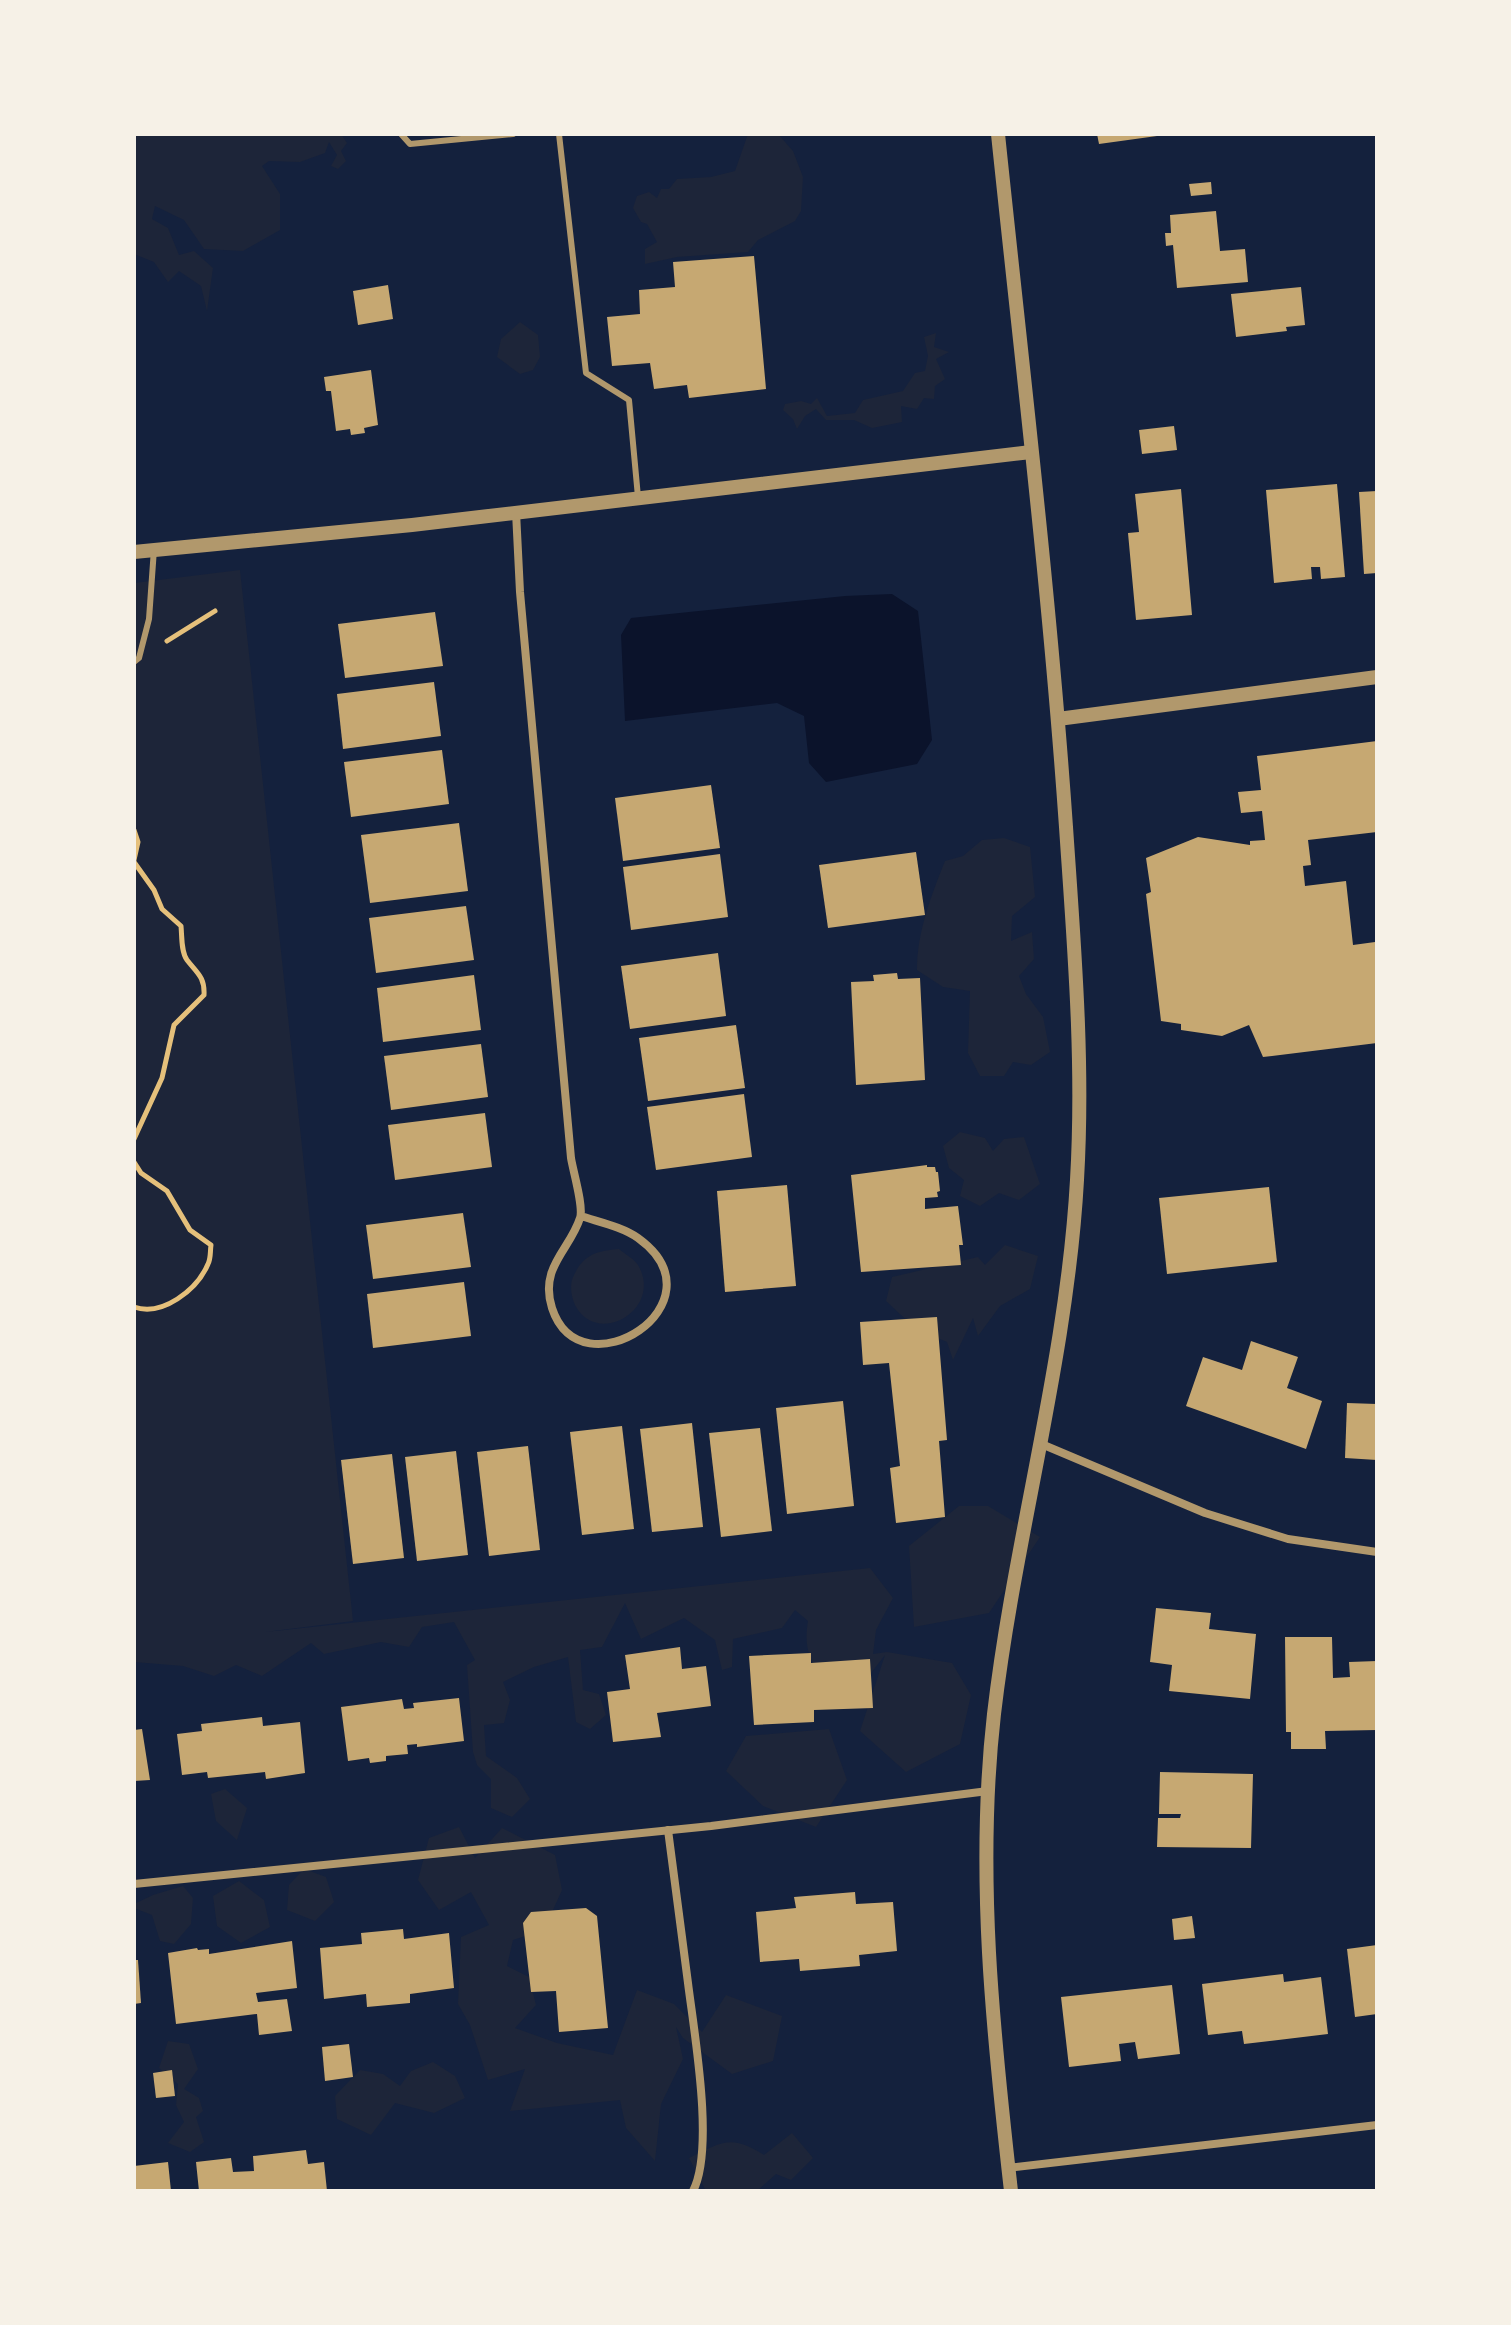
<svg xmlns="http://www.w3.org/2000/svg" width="1511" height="2325" viewBox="0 0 1511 2325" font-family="Arial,sans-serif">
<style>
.green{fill:#1d2539}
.water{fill:#0b132b}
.building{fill:#c6a872}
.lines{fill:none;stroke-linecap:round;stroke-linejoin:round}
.path{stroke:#e5c07b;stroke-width:5}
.service{stroke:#b1986c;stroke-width:6}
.minor{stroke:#b1986c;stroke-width:8}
.tertiary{stroke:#b1986c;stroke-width:14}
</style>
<rect width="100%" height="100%" fill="#14213d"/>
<g class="green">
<polygon points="134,134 341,134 347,143 341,151 346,161 338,169 331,166 337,155 329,142 325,153 300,162 269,161 262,166 280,194 280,230 243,251 204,249 184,220 155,206 152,219 168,228 179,255 194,251 213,268 207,311 201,286 179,271 168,282 154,262 134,254"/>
<polygon points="748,134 778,134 793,151 803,177 801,211 795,221 758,240 748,252 677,257 645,264 645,249 657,242 647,224 641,222 633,208 637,196 649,192 657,198 661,189 669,189 677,179 711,177 735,171"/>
<polygon points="520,322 538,335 540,357 533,370 520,374 497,357 501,339"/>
<polygon points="936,333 934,347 949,352 936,359 945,379 935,386 934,399 924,398 917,409 901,406 902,422 872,428 854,420 826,420 816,409 805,416 797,429 793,419 783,410 785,404 801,401 811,404 817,398 827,416 855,413 863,400 903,391 915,373 925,371 928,356 924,337"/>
<path d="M 240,570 L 353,1621 L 265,1632 L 870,1568 L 893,1598 L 876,1630 L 873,1654 L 887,1652 L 952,1663 L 971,1695 L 960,1744 L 906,1772 L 860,1731 L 885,1655 L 864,1682 L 821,1677 C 808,1657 804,1645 808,1621 L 795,1610 L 782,1628 L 733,1639 L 732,1667 L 722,1670 L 715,1640 L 684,1618 L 641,1639 L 625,1603 L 602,1647 L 580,1650 L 583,1690 L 599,1694 L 606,1715 L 590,1729 L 576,1722 L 568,1657 L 534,1667 L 503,1682 L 510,1700 L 504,1723 L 484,1725 L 486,1756 L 517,1778 L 530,1799 L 512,1817 L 491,1808 L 491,1779 L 477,1765 L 473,1752 L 467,1665 L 475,1660 L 454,1622 L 422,1627 L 409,1647 L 381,1642 L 324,1654 L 311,1643 L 262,1676 L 236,1665 L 214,1676 L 183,1666 L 134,1662 L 134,583 Z"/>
<path d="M 1004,838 L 1030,847 L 1035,897 L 1012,916 L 1011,941 L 1032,932 L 1034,959 L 1019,976 L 1026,994 L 1043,1017 L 1050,1052 L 1031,1065 L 1013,1062 L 1004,1076 L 980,1076 L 968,1053 L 970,991 L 943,987 L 917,970 C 917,932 931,896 945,861 L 963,856 L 982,840 Z"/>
<polygon points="960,1132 985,1138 993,1151 1004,1139 1024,1137 1040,1184 1019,1200 999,1193 980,1206 960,1196 964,1180 949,1168 943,1146"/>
<polygon points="1005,1245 1038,1256 1030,1289 1000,1306 978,1336 973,1318 953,1360 947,1342 916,1329 886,1301 892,1277 978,1257 985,1265"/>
<path d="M 619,1249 C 625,1254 634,1259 638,1265 C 664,1309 597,1348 575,1305 C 571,1296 569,1284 574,1275 C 584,1254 597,1251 619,1249 Z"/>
<polygon points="959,1506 988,1506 1040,1537 989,1613 914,1627 909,1546"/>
<polygon points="829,1729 847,1780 816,1827 763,1806 726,1771 746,1736"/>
<polygon points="225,1789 247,1808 237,1840 216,1821 211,1794"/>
<polygon points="459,1827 475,1858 502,1828 555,1855 562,1890 544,1930 513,1940 507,1966 529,1977 536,2005 515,2028 557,2043 613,2055 637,1990 674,2004 702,2032 726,1995 782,2016 773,2061 732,2074 683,2038 676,2027 683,2059 661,2104 655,2161 626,2128 620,2100 510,2111 525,2069 488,2080 470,2025 458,2004 461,1937 489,1925 471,1892 439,1910 418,1880 429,1838"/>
<polygon points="304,1869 326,1877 334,1902 315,1921 287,1910 289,1885"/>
<polygon points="239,1881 264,1900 270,1927 241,1943 217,1926 213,1896"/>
<polygon points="183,1886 193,1898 191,1924 174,1944 160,1941 152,1915 134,1908 134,1904 153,1895"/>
<polygon points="168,2041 189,2044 198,2069 184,2089 199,2098 203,2111 196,2117 204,2142 190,2152 168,2143 184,2122 176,2105 178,2084 159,2068"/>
<polygon points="433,2062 455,2076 465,2098 434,2113 395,2103 371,2135 337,2119 335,2096 360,2070 383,2074 400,2086 411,2071"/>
<path d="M 792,2133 L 813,2158 L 791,2180 L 776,2174 L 757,2191 L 706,2191 L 689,2158 C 722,2142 731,2134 764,2155 Z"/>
</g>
<polygon class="water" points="892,594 918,611 932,740 917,764 826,782 809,763 804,716 777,703 625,721 621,635 631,618 845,596"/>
<g class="building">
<polygon points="1097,134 1157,134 1157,136 1099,144"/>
<polygon points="1211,182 1212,194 1191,196 1189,184"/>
<polygon points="1216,211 1220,251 1245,249 1248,282 1177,288 1173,245 1166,246 1165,233 1171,233 1170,215"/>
<polygon points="754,256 766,389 689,398 687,385 654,389 650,363 612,366 607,317 640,314 639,290 675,287 673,262"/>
<polygon points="388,285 393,319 358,325 353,291"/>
<polygon points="1301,287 1305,325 1286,327 1287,331 1236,337 1231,294"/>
<polygon points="371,370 378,425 364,428 365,433 351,435 350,429 336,431 331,391 326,391 324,377"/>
<polygon points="1174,426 1177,450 1142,454 1139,430"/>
<polygon points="1337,484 1345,577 1321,579 1320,567 1311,567 1312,579 1274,583 1266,490"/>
<polygon points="1181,489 1192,615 1136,620 1128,533 1139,532 1135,494"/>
<polygon points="1377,491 1377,573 1364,574 1359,492"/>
<polygon points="435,612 443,666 345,678 338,624"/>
<polygon points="434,682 441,736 343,749 337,694"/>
<polygon points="1377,741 1377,832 1308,840 1311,865 1303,866 1305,886 1346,881 1353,945 1375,942 1377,1043 1263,1057 1249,1025 1222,1036 1181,1030 1181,1024 1161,1021 1146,894 1151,892 1146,858 1198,837 1250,845 1250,841 1265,840 1262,811 1241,813 1238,792 1261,790 1257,756"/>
<polygon points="442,750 449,804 351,817 344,762"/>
<polygon points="711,785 720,848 623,861 615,798"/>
<polygon points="459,823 468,891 370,903 361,835"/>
<polygon points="916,852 925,915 828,928 819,865"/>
<polygon points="720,854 728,917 631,930 623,867"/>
<polygon points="466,906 474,960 376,973 369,918"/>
<polygon points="718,953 726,1016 630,1029 621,966"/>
<polygon points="897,973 898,979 920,978 925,1080 856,1085 851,982 874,981 873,975"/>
<polygon points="474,975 481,1030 383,1042 377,988"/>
<polygon points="736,1025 745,1088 648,1101 639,1038"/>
<polygon points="481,1044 488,1097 391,1110 384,1056"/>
<polygon points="744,1094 752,1157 656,1170 647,1107"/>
<polygon points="485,1113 492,1167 395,1180 388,1125"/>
<polygon points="927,1165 927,1167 935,1167 936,1172 938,1172 940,1191 937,1192 938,1197 925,1198 925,1209 958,1206 963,1245 959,1245 961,1265 861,1272 851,1175"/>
<polygon points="787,1185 796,1286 725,1292 717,1191"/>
<polygon points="1269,1187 1277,1262 1167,1274 1159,1198"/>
<polygon points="463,1213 471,1267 373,1279 366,1225"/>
<polygon points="464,1282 471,1336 373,1348 367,1294"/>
<polygon points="937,1317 947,1440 939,1441 945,1517 896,1523 890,1468 900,1466 889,1363 863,1365 860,1322"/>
<polygon points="1251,1341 1298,1357 1287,1388 1322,1401 1306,1449 1186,1406 1203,1357 1242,1370"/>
<polygon points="843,1401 854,1506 787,1514 776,1408"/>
<polygon points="1347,1403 1377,1404 1377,1460 1345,1458"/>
<polygon points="692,1423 703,1527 652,1532 640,1429"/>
<polygon points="622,1426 634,1529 582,1535 570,1432"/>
<polygon points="760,1428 772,1531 721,1537 709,1433"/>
<polygon points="528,1446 540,1550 489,1556 477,1452"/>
<polygon points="456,1451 468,1555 417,1561 405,1457"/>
<polygon points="392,1454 404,1558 353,1564 341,1460"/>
<polygon points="1156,1608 1211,1613 1209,1629 1256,1634 1250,1699 1169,1691 1172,1665 1150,1662"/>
<polygon points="1285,1637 1332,1637 1333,1678 1350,1677 1349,1662 1377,1661 1377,1730 1325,1731 1326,1749 1291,1749 1291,1732 1286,1732"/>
<polygon points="680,1647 682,1669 706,1666 711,1706 657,1713 661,1737 613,1742 607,1692 630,1689 625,1655"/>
<polygon points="811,1653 811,1663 870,1659 873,1708 814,1710 814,1722 754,1725 749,1656"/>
<polygon points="459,1698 464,1741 417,1747 417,1744 407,1745 408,1754 386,1756 386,1761 370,1763 369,1758 348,1761 341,1707 402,1699 404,1709 414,1708 413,1703"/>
<polygon points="262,1717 263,1726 300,1722 305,1773 266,1779 265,1772 208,1778 207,1772 182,1775 177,1734 202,1731 201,1724"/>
<polygon points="142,1729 150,1780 134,1781 134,1730"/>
<polygon points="1160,1772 1253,1774 1251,1848 1157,1847 1158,1818 1180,1818 1181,1814 1159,1814"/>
<polygon points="855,1892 856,1904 893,1902 897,1951 859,1955 860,1966 800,1971 799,1959 760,1962 756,1912 796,1908 794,1897"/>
<polygon points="586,1908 597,1916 608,2028 559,2032 556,1991 531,1992 523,1923 531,1912"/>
<polygon points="1192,1916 1195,1938 1174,1940 1172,1919"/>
<polygon points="403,1929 404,1939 449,1933 454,1988 410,1994 410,2003 367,2007 366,1994 324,1999 320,1948 362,1944 361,1933"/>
<polygon points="292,1941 297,1988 256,1993 258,2002 287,1999 292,2031 259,2035 257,2014 176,2024 168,1953 197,1948 198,1950 209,1949 209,1954"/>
<polygon points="1377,1945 1377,2014 1355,2017 1347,1949"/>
<polygon points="134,1960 138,1960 141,2003 134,2004"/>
<polygon points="1283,1974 1284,1982 1321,1977 1328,2034 1244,2044 1242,2031 1208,2035 1202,1984"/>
<polygon points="1172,1985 1180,2054 1138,2059 1135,2042 1119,2044 1121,2061 1069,2067 1061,1997"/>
<polygon points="349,2044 353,2077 325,2081 322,2047"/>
<polygon points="172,2070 175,2096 156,2098 153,2073"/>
<polygon points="306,2150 308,2164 324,2162 327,2191 199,2191 196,2162 231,2158 233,2172 254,2171 253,2156"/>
<polygon points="168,2162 171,2191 134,2191 134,2166"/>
</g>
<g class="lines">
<g class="path">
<polyline points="167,641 215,611"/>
<polyline points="134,830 138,842 134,860"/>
<path d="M 134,862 L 154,890 L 162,909 L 181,926 C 182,936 181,952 187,960 C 197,973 205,977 204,995 L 174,1025 L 162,1078 L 134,1139"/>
<path d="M 134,1162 L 141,1173 L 167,1191 L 190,1230 L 211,1245 C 210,1252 211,1258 208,1264 C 197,1290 162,1317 134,1307"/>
</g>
<g class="service">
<polyline points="401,134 410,144 513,134"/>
<polyline points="559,134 586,373 629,400 638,497"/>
<polyline points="134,662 139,658 149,619 154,549"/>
</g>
<g class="minor">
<path d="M 516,512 L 520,592 L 571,1158 C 573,1171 584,1207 580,1218 C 570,1250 539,1267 552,1308 C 580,1396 728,1303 638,1238 C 623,1227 599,1222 581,1216"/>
<polyline points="1039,1443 1205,1513 1288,1539 1377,1552"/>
<path d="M 668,1830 C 675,1881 681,1932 688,1983 C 694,2032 715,2149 693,2191"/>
<polyline points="134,1884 711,1826 988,1791"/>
<polyline points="1008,2168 1377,2125"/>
</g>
<g class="tertiary">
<path d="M 998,134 C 1022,365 1050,596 1066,827 C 1074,945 1084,1062 1077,1180 C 1067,1360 1015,1535 994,1714 C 976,1872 993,2033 1011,2191"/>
<polyline points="134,552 412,525 1031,452"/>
<polyline points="1058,719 1377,677"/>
</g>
</g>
<rect width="1511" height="2325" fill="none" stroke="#f6f1e7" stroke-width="272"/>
</svg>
